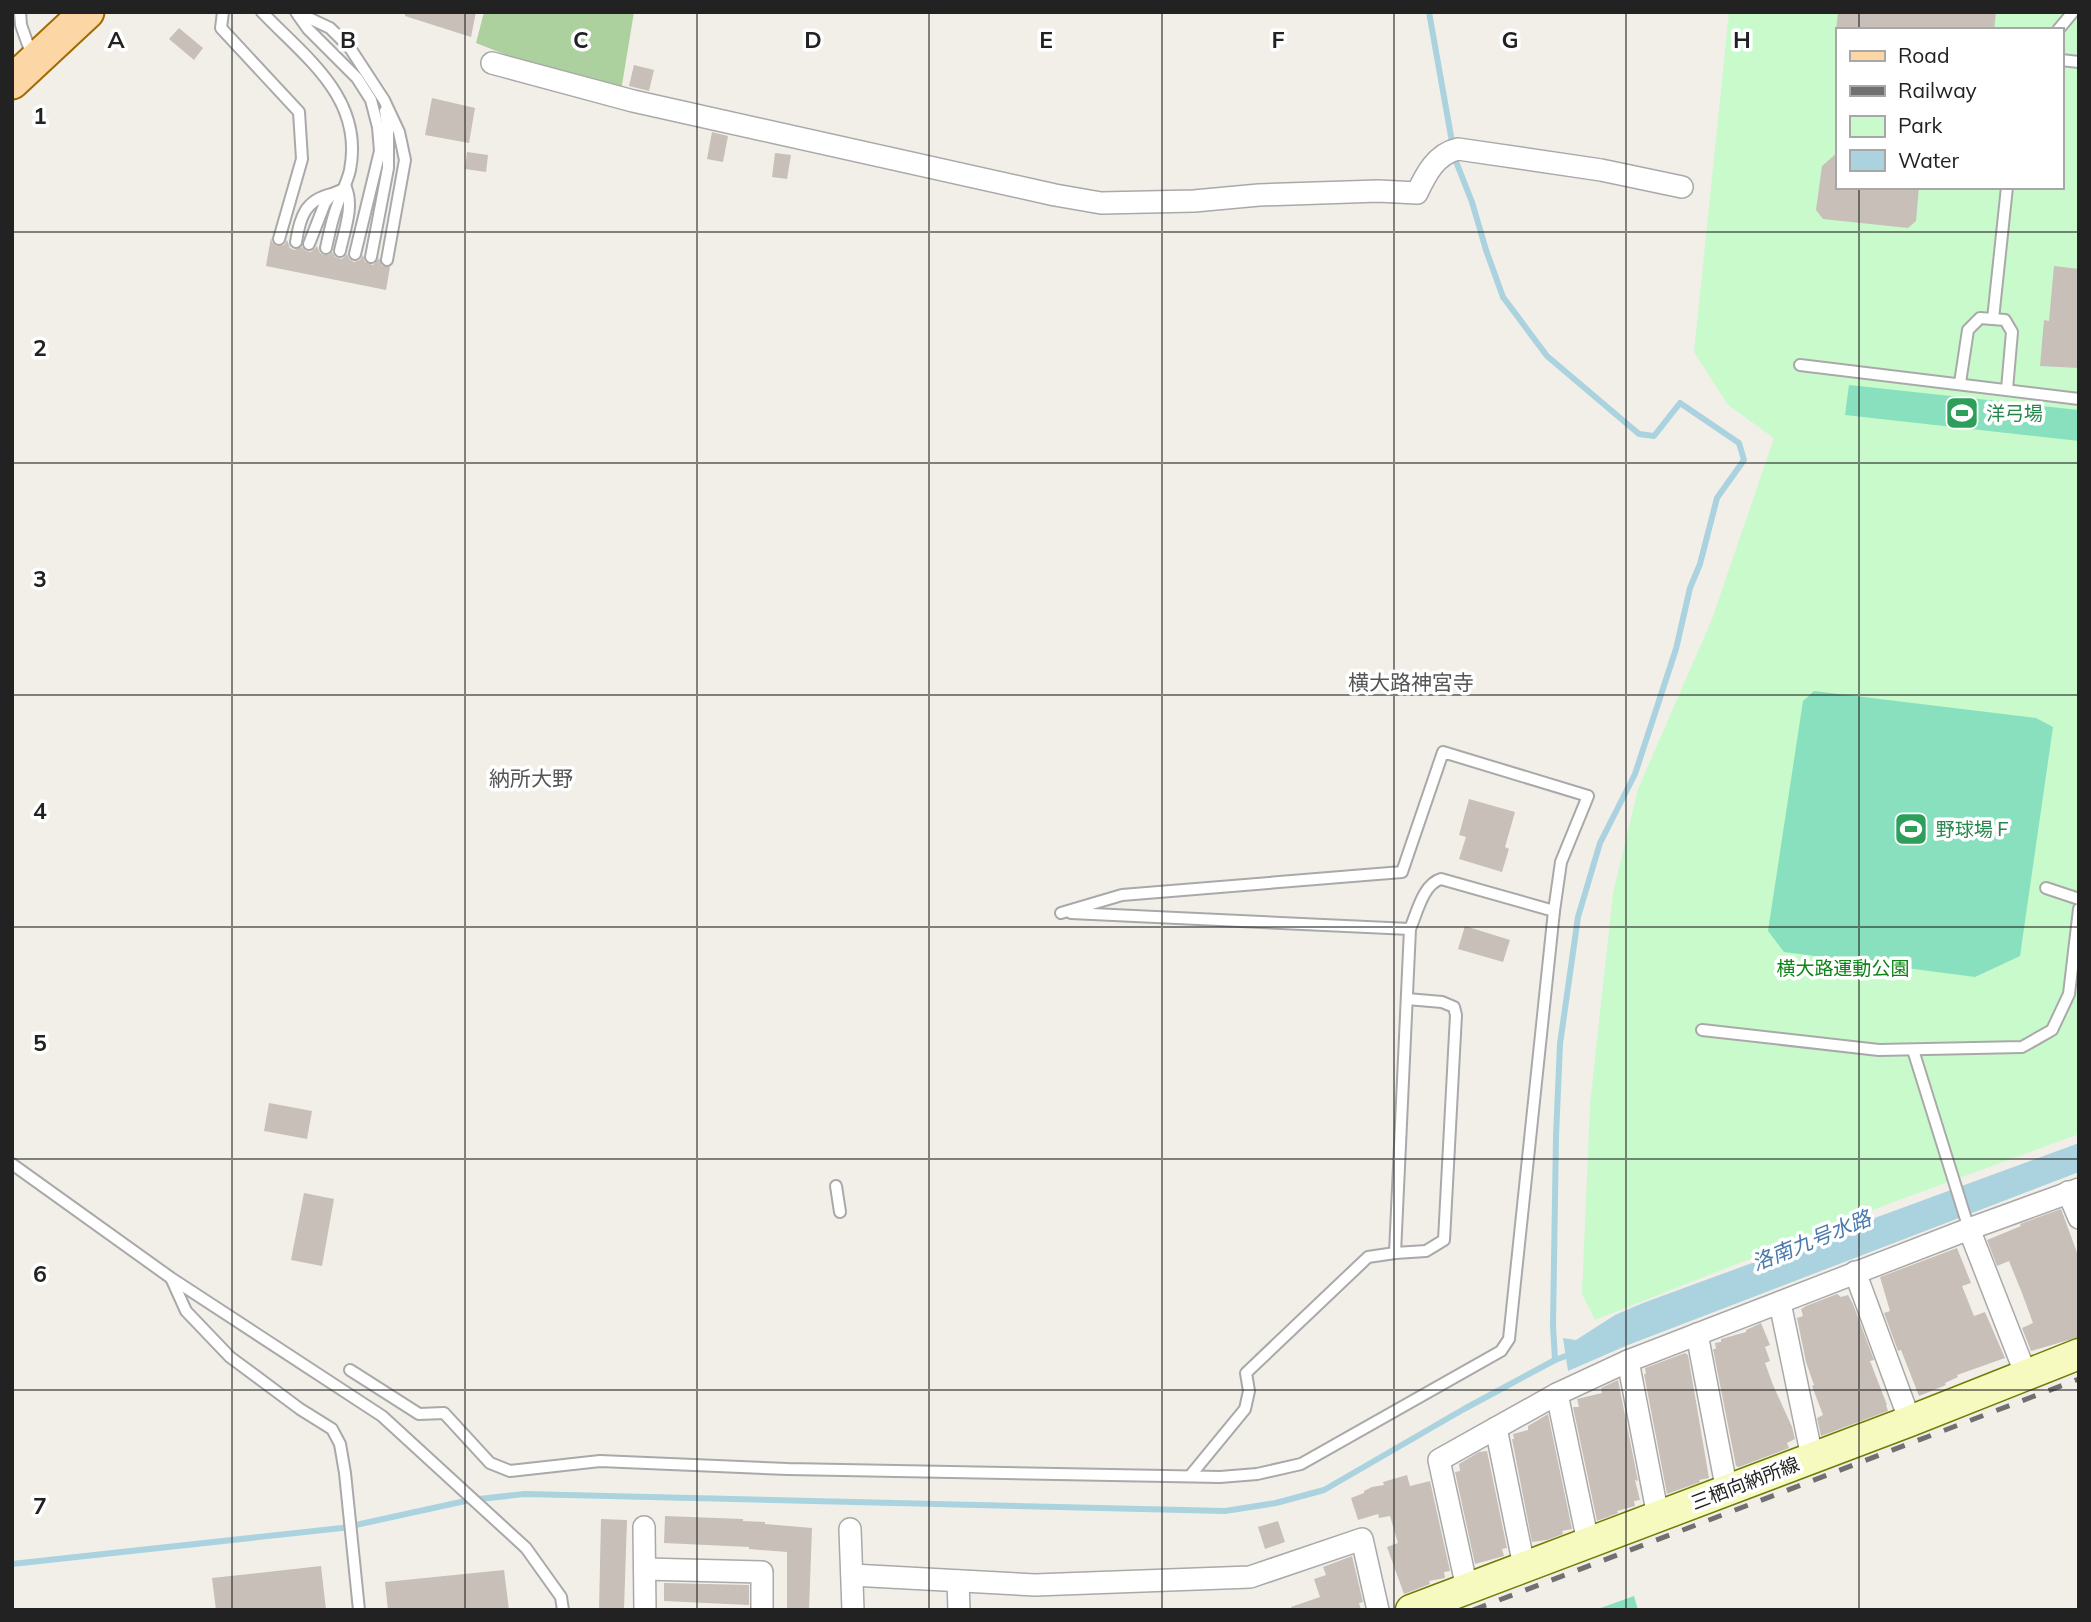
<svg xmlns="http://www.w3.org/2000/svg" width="2091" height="1622" viewBox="0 0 2091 1622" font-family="Mulish,'Noto Sans JP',sans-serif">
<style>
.forest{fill:#add19e}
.park{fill:#c8facc;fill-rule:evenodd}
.pitch{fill:#88e0be}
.water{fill:#aad3df}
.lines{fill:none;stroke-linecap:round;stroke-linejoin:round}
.stream{stroke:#aad3df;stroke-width:6}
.building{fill:#c7bfb8}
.service-casing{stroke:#a9a9a9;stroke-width:14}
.minor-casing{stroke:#a9a9a9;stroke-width:24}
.secondary-casing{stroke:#707d05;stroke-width:33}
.primary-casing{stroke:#a06b00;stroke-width:37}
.service{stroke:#fff;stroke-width:10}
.minor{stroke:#fff;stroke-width:21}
.secondary{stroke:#f7fabf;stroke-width:30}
.primary{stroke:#fcd6a4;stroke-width:33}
.rail{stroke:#707070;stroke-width:5;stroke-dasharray:14 14;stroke-linecap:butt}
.grid{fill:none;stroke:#222;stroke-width:2;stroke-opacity:0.55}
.labels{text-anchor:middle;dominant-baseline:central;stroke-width:7;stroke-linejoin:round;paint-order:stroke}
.leisure-label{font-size:19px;fill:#27864d;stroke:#fff;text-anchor:start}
.park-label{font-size:19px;fill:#0c8416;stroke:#fff}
.street-label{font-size:19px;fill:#222;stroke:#fff}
.neighbourhood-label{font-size:21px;fill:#555;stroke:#fff}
.water-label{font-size:21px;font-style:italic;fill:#4a7aab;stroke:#fff}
.grid-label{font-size:23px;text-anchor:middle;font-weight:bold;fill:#222;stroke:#fff;stroke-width:7;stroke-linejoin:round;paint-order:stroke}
</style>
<rect width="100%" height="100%" fill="#f2efe9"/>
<polygon class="forest" points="484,12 634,12 621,91 509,56 476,43"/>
<path class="park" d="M 1729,12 L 2079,12 L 2079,1134 L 1891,1203 L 1595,1320 L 1582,1294 L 1590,1105 L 1613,893 L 1638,789 L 1712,619 L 1774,438 L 1728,405 L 1694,352 ZM 1837,30 L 2061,30 L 2061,187 L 1837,187 Z"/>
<g class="pitch">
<polygon points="1849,385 2079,410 2079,441 1845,415"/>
<polygon points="1814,691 2036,718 2053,727 2020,956 1975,977 1784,952 1768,931 1803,701"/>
<polygon points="1634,1596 1638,1610 1595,1610"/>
</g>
<polygon class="water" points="2079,1143 2079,1172 1628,1345 1568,1371 1563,1338 1576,1340 1615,1315 1643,1303"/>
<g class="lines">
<g class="stream">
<polyline points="1429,12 1455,159 1472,202 1486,250 1503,297 1547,356 1639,434 1654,436 1680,403 1739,443 1744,460 1717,498 1700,564 1690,588 1676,649 1635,774 1600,843 1578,917 1560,1044 1556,1136 1553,1325 1555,1360"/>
<polyline points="12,1564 342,1528 470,1500 525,1494 1225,1511 1276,1503 1324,1490 1464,1409 1555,1360 1574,1353"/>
</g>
</g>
<g class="building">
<polygon points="405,12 476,12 471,37 405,16"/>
<polygon points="1838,12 1996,12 1994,30 1836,30"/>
<polygon points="179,28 203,48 194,60 169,39"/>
<polygon points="634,65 654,70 649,91 629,86"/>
<polygon points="432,98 475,108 469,143 425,135"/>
<polygon points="712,132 728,136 723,162 707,159"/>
<polygon points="467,152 488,155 486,172 465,169"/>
<polygon points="775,153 791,155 787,179 772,177"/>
<polygon points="1837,153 1837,187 1919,187 1916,221 1908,228 1823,219 1816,210 1822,166"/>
<polygon points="271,237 272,242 276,246 284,245 287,240 290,248 294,250 302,247 306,251 311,252 317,246 320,253 324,255 329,255 332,252 335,257 342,259 347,254 349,259 354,262 360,260 363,255 365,262 373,265 379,258 382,266 390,267 386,290 266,266"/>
<polygon points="2054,266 2079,269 2079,368 2040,366 2044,320 2049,321"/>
<polygon points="1469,799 1515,812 1505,847 1509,849 1502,872 1459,859 1466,837 1459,835"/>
<polygon points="1465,926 1510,940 1503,962 1458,949"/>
<polygon points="269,1103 312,1111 307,1139 264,1131"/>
<polygon points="304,1193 334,1199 322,1266 291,1260"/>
<polygon points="2061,1209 2079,1258 2079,1337 2031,1351 2022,1328 2033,1323 2022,1293 2009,1261 1997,1266 1987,1240 2021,1226 2020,1224"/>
<polygon points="1957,1248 1971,1283 1962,1286 1974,1316 1985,1312 2005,1358 1957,1375 1958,1377 1945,1383 1946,1385 1919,1396 1901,1350 1898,1351 1884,1313 1890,1311 1880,1277"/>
<polygon points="1837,1294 1841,1297 1848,1295 1853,1304 1874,1360 1870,1361 1887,1405 1886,1405 1888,1411 1821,1436 1817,1418 1823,1415 1812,1386 1814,1385 1806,1362 1797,1318 1803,1316 1801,1309 1806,1306"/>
<polygon points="1761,1323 1770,1345 1765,1347 1770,1361 1765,1363 1773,1385 1792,1427 1795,1439 1787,1443 1789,1448 1739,1467 1736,1466 1713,1349 1716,1349 1715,1343 1721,1342 1721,1339 1746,1332 1746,1330"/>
<polygon points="1685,1353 1688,1355 1709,1478 1699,1480 1700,1482 1667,1494 1644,1374 1646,1374 1645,1368"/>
<polygon points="1618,1380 1638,1481 1635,1480 1640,1500 1634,1501 1635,1506 1617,1511 1618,1513 1597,1521 1573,1407 1579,1407 1577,1399 1602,1393 1601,1388"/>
<polygon points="1548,1414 1572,1529 1562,1531 1563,1534 1547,1540 1532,1542 1512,1439 1514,1439 1513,1434 1528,1430 1528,1426"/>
<polygon points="1487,1451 1507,1548 1502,1549 1504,1556 1475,1564 1455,1472 1460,1471 1459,1464 1479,1452"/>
<polygon points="1407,1475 1410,1486 1430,1481 1450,1571 1444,1572 1445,1578 1429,1581 1430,1584 1404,1594 1387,1547 1398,1543 1390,1516 1379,1518 1378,1514 1358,1520 1351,1498 1364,1493 1364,1491 1372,1487 1384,1485 1383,1482"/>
<polygon points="665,1516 743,1519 743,1521 765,1522 765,1524 812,1528 809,1610 787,1610 787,1552 749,1549 749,1547 664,1543"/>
<polygon points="601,1519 627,1520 624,1610 599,1610"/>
<polygon points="1278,1521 1285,1542 1265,1549 1258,1527"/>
<polygon points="1352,1556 1363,1602 1359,1603 1361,1610 1291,1610 1291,1607 1320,1597 1314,1579 1326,1575 1323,1567"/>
<polygon points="321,1566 326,1610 216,1610 212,1578"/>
<polygon points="504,1570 509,1610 388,1610 385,1582"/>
<polygon points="664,1583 749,1585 749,1605 664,1601"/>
</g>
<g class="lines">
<defs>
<g id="service">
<polyline points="20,12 21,25 32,56"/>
<polyline points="223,12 221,28 299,112 302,159 279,239"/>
<path d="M 262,12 C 306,58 364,98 350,170 C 347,183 341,193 337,206 C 332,219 329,234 326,248"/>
<polyline points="296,12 330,28 350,48 384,100 399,132 405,160 387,260"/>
<polyline points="298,15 308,29 357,78 371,100 378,127 380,151 355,254"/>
<polyline points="2058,30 2073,12"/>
<polyline points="2061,60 2079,62"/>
<path d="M 296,242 C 300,217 305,200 332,194"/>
<polyline points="309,244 325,203 332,194 346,188"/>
<path d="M 340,251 C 344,231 354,207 346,188"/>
<polyline points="371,257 388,168 388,130 385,111"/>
<polyline points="1993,319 2007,187"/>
<polyline points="1800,365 2079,399"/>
<polyline points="1960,383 1968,330 1980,318 2005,320 2012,332 2007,389"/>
<polyline points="2046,888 2079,899"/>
<polyline points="1071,913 1410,929"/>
<polyline points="1702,1030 1879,1050 2022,1047 2052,1030 2069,994 2079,909"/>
<polyline points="1913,1050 1969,1229"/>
<polyline points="12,1164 171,1278 382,1416 526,1548 561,1597 563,1610"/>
<polyline points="836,1186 840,1212"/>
<polyline points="1395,1253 1426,1251 1444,1240 1456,1015 1454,1007 1442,1002 1407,999"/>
<polyline points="172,1280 186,1311 230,1357 300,1409 332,1429 340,1444 345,1473 359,1610"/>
<polyline points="350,1370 419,1414 444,1413 490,1463 510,1471 600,1461 788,1469 1220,1477 1257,1474 1301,1464 1501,1351 1509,1339 1554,911 1561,862 1588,796 1443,752 1402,872 1122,895 1061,913"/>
<path d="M 1190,1476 L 1245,1409 L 1249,1391 L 1246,1373 L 1368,1257 L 1395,1253 L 1410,929 C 1417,913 1423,884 1441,879 L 1554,911"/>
</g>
<g id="minor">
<path d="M 492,63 L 633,101 L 1055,195 L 1101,203 L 1194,201 L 1259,195 L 1378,191 L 1417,193 C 1426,174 1436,154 1458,149 L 1601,170 L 1682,187"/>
<polyline points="2068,1192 2079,1218"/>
<polyline points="1969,1229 2026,1375"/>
<polyline points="1855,1272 1910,1421"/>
<polyline points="1780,1303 1812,1457"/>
<polyline points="1697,1334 1727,1491"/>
<polyline points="1628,1361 1658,1516"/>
<polyline points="1557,1394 1588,1542"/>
<polyline points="1496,1428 1524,1566"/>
<polyline points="644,1527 645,1610"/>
<polyline points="850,1529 853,1610"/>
<polyline points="645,1569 762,1572 762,1610"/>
<polyline points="852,1575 1035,1585 1250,1577 1362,1539 1378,1610"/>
<polyline points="958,1581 959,1610"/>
<polyline points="1467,1588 1439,1460 1557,1394 1628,1361 1969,1229 2079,1189"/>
</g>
<polyline id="secondary" points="1411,1610 1910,1421 2079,1354"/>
<polyline id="primary" points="12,82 87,12"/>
</defs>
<use href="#service" class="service-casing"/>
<use href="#minor" class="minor-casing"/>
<use href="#secondary" class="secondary-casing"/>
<use href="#primary" class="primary-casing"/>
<use href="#service" class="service"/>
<use href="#minor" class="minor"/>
<use href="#secondary" class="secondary"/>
<use href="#primary" class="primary"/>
<polyline class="rail" points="1473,1610 2079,1379"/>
</g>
<path class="grid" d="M 232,12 L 232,1610M 465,12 L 465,1610M 697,12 L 697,1610M 929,12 L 929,1610M 1162,12 L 1162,1610M 1394,12 L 1394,1610M 1626,12 L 1626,1610M 1859,12 L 1859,30M 1859,187 L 1859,1610M 12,232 L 2079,232M 12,463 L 2079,463M 12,695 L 2079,695M 12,927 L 2079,927M 12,1159 L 2079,1159M 12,1390 L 2079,1390"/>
<defs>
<symbol id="stadium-square" viewBox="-11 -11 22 22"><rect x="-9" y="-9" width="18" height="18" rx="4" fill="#2e9e5b" stroke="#fff"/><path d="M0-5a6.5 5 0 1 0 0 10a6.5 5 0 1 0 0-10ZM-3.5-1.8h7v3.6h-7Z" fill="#fff"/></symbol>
</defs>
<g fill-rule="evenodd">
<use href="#stadium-square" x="1943" y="394" width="38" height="38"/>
<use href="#stadium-square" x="1892" y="810" width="38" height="38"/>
</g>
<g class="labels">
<g class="leisure-label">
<text x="1986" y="413">洋弓場</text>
<text x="1936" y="829">野球場Ｆ</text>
</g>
<g class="park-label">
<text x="1843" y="968">横大路運動公園</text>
</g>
<g class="street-label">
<text transform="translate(1745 1483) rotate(-21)">三栖向納所線</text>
</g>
<g class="neighbourhood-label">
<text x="1411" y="682">横大路神宮寺</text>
<text x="531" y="778">納所大野</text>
</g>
<g class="water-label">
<text transform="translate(1811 1240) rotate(-22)">洛南九号水路</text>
</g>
</g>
<g class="grid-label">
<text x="116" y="48">A</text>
<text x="348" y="48">B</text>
<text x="581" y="48">C</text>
<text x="813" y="48">D</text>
<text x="1046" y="48">E</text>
<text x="1278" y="48">F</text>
<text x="1510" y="48">G</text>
<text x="1742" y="48">H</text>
<text x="40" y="124">1</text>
<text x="40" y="356">2</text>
<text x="40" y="587">3</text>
<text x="40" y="819">4</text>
<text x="40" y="1051">5</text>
<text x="40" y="1282">6</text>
<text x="40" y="1514">7</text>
</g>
<rect width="2091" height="1622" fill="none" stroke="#222222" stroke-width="28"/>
<rect x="1836" y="28" width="228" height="161" fill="#ffffff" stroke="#a7a7a7" stroke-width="2"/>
<rect x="1850" y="51" width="35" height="10" fill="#fcd6a4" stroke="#a7a7a7" stroke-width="2"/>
<text x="1898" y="63" font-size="21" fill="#222222">Road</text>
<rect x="1850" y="86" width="35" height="10" fill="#707070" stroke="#a7a7a7" stroke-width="2"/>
<text x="1898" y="98" font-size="21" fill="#222222">Railway</text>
<rect x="1850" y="116" width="35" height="21" fill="#c8facc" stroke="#a7a7a7" stroke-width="2"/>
<text x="1898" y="133" font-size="21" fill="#222222">Park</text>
<rect x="1850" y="150" width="35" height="21" fill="#aad3df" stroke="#a7a7a7" stroke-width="2"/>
<text x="1898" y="168" font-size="21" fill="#222222">Water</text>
</svg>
